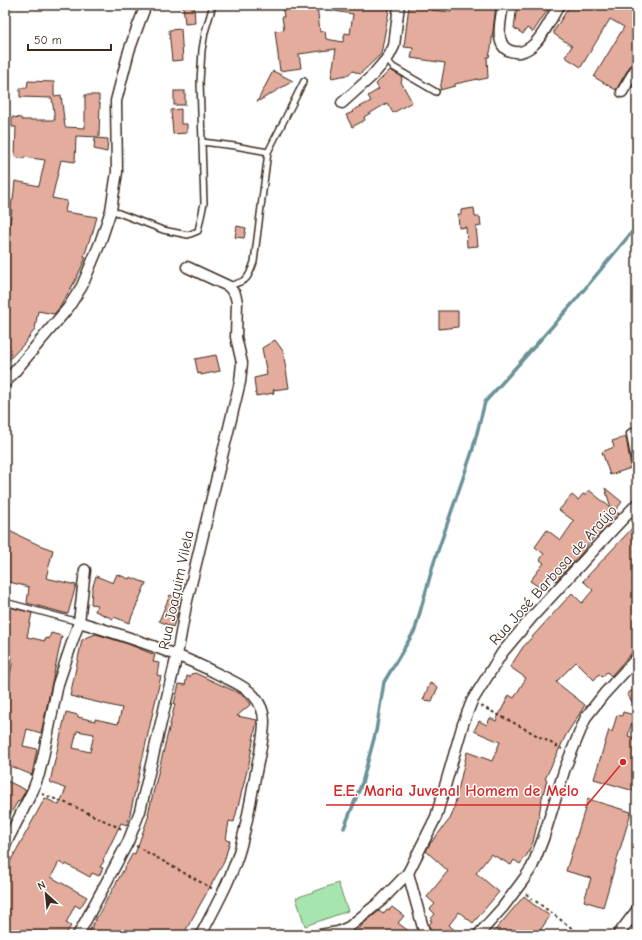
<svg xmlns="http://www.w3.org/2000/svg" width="642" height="940" viewBox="0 0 642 940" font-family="'Comic Neue',sans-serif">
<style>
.green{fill:#a6e5ad;stroke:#708866}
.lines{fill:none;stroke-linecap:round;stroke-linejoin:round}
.stream{stroke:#6a9297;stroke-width:3.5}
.building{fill:#e4ac9d;stroke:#3b2a1e;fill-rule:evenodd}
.service-casing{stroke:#3b2a1e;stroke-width:8}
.minor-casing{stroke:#3b2a1e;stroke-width:13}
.path{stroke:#3b2a1e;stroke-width:2;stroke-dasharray:3 3;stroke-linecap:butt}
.service{stroke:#fff;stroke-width:5}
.minor{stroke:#fff;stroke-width:10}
.labels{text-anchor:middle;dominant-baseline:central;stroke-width:3;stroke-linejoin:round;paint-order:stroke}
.street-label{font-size:15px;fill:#3b2a1e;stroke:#fff}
.leader{fill:none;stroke:#d62828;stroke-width:1.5}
.callout-dot{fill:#d62828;stroke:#fff;stroke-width:1.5}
.callout-label{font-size:16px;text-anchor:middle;font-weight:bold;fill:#d62828;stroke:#fff;stroke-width:3;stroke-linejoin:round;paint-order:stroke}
</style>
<rect width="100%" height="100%" fill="#fff"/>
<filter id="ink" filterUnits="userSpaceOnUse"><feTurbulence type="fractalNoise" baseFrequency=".025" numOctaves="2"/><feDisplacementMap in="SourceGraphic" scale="8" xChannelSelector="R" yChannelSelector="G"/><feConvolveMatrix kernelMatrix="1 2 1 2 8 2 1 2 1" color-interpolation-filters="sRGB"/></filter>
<g filter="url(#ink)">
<polygon class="green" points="338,883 348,911 305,926 296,898"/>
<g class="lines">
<polyline class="stream" points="344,828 362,783 376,731 384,682 415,630 434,562 472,452 485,402 573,303 637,226"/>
</g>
<g class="building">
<polygon points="183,5 194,5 195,23 185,24"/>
<polygon points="282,5 317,5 320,32 325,31 326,39 343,42 345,33 350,34 353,14 328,10 328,5 390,5 381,54 360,74 353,71 347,75 331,78 336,49 299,54 301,68 280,71 275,31 284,30 282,17 284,17"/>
<polygon points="409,5 432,5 431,10 451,12 451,5 496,5 491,48 489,57 487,57 488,78 478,80 478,79 455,84 455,86 440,90 445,63 411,58 413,48 404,47"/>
<polygon points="517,5 551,5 533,32 527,28 523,34 514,28"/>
<polygon points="570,5 637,5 637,58 631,64 616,90 594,77 624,27 610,19 581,67 565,57 572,46 554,34 554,31"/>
<polygon points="181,29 183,60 172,61 169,30"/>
<polygon points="390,70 401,76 402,80 401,82 412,102 393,113 387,103 364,117 365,120 352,127 346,115 353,112 352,111 371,101 368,96 379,89 376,84"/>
<polygon points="273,71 293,81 257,102"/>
<polygon points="28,81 54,82 54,96 61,95 65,127 85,128 85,95 99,95 99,103 100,103 99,137 76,136 75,162 61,160 52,198 67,201 65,212 97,217 92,235 91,235 84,257 86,257 83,264 75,281 60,307 54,314 38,311 35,329 24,344 5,364 5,259 8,242 7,242 8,233 12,210 11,210 12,200 13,200 15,181 39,186 45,160 24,157 23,159 15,157 16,127 12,127 12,117 21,118 22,120 55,120 52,98 20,97 20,88 27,88"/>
<rect x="174" y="91" width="11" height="14"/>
<polygon points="181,109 181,124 187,124 187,133 173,134 171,110"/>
<polygon points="95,138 108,139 107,152 94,149"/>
<polygon points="474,208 475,217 480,217 481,226 476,227 478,246 467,247 466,227 459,228 458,214 461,214 461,210"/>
<polygon points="237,226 246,228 244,238 235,237"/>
<polygon points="439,311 458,311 458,327 439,329"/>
<polygon points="275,340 283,351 289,388 273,390 274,393 256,396 254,378 267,375 262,348"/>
<polygon points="216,355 220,371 201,375 201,373 198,374 195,359"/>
<polygon points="626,437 631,468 610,475 602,452 614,447 612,441"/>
<polygon points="605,488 622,502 615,511 619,514 597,537 595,536 581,554 556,581 551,577 542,589 530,581 544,563 540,560 544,554 535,547 547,530 559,539 561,540 574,521 559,510 572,495 578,500 583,494 585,495 589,490 611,508"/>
<polygon points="637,523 637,647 611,676 607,672 602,677 599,674 594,680 576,662 556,682 585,705 566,735 545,779 547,780 542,798 538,821 533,842 527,855 520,864 514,860 511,865 491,854 476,873 499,892 473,923 459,912 449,925 460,935 435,935 431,931 429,925 432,921 430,920 435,914 430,909 435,904 427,897 448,871 426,851 429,845 450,819 453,812 467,752 492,761 500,742 474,731 479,721 487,725 490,718 496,721 509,695 514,698 526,678 510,667 523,647 572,593 582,603 593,590 583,581"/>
<polygon points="5,529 39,545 53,550 46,578 76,585 68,614 27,603 29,587 5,581"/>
<polygon points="117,574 129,579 130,577 146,583 129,623 114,617 113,619 95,611 97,605 91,604 92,589 96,576 113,583"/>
<polygon points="170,595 180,599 176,613 178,613 173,627 159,621"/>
<polygon points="5,606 32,613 27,637 45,641 46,638 49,639 51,633 62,636 41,733 27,729 23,746 37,749 32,775 5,764 5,673 10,674 12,665 12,658 5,656"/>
<path d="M 96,634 L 128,644 L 155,655 L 153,662 L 159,663 L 157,675 L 161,676 L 130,814 L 127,825 L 121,823 L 103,860 L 104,861 L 100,867 L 103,868 L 99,876 L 92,873 L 90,877 L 66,864 L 65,866 L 59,862 L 51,877 L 87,897 L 80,908 L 75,905 L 66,923 L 71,926 L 65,935 L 5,935 L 5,871 L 45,798 L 59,805 L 66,789 L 50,782 L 66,712 L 78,715 L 78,717 L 95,721 L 95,719 L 118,724 L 122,708 L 70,696 L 82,640 L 87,637 ZM 77,731 L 94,734 L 90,752 L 73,748 Z"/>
<polygon points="195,673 243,695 251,704 237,716 257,720 249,763 234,822 229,821 226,840 230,841 224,862 183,935 87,935 133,853 135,854 149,815 148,814 175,704 174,704 179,684 185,685 187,676 190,677 191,674"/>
<polygon points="430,683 438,687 432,701 423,700"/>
<polygon points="637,687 637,709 627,694"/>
<polygon points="623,712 634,715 628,736 637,739 637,792 594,779 609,730 612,732 617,715 622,716"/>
<polygon points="5,780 26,790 19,802 18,801 5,823"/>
<polygon points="588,799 631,812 603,907 584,901 591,878 566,871"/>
<polygon points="524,896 530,901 530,902 550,916 537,935 491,935"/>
<polygon points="392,907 404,916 398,923 414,935 354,935 364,923 379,911 383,914 387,909 389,910"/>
</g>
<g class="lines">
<defs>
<g id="service">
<polyline points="387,60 393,67 436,92"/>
<polyline points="202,142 235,146 268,152 304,81"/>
<polyline points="111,210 163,230 188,235 198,231 204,203 200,82 202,50 205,32 213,5"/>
<path d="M 228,286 C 247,281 248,280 254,262 L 268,152"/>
<polyline points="5,602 79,622"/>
</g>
<g id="minor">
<path d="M 503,5 C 501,20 492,50 515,52 C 521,53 527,50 532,46 C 543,37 552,17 559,5"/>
<polyline points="622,92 637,67"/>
<polyline points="342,103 372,76 389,56 394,46 399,5"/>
<polyline points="5,383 68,308 82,286 100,243 111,210 117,172 116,101 129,51 139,23 146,5"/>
<polyline points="632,434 637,461"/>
<path d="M 79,622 C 129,637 178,653 224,677 C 234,682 246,687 254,696 C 260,703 264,712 264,721 C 264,738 259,756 256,772 C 251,798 247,824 240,849 C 231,880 215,907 201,935"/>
<polyline points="5,845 33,790 39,774 43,757 58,684 79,622 85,570"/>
<polyline points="408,873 425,935"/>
<polyline points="78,935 128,842 140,811 177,655 186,605 240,382 242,363 236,337 237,302 235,294 228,286 187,267"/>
<polyline points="320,935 338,932 349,927 382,900 408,873 436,817 463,724 472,701 502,653 533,616 615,527 637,504"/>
<polyline points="478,935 503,907 524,879 532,867 543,839 565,768 586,717 604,694 637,658"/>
<polyline points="618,935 637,910"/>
</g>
</defs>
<use href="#service" class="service-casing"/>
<use href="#minor" class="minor-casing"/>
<g class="path">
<polyline points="481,706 518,725 562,749"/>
<polyline points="42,794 71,805 122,829"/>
<polyline points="136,846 213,889"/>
<polyline points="526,894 581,935"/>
</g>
<use href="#service" class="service"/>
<use href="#minor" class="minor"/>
</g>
</g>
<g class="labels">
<g class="street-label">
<text transform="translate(553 575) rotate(-48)">Rua José Barbosa de Araújo</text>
<text transform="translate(176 590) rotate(-78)">Rua Joaquim Vilela</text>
</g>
</g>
<path class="leader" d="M623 762L587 805H326"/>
<circle class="callout-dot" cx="623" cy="762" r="4"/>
<g class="callout-label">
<text x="456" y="796">E.E. Maria Juvenal Homem de Melo</text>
</g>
<rect width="642" height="940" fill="none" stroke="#fff" stroke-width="20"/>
<rect x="10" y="10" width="622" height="920" fill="none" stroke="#3b2a1e" stroke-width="1.5" filter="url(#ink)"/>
<g transform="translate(46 894) rotate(333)" stroke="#ffffff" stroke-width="3" paint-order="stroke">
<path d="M0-3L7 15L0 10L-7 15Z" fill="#3b2a1e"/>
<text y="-6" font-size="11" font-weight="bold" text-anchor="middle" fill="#3b2a1e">N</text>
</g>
<path d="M28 44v6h83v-6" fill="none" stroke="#3b2a1e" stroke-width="2"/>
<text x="34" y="44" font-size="12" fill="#3b2a1e" stroke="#ffffff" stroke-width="3" paint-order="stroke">50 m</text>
</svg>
